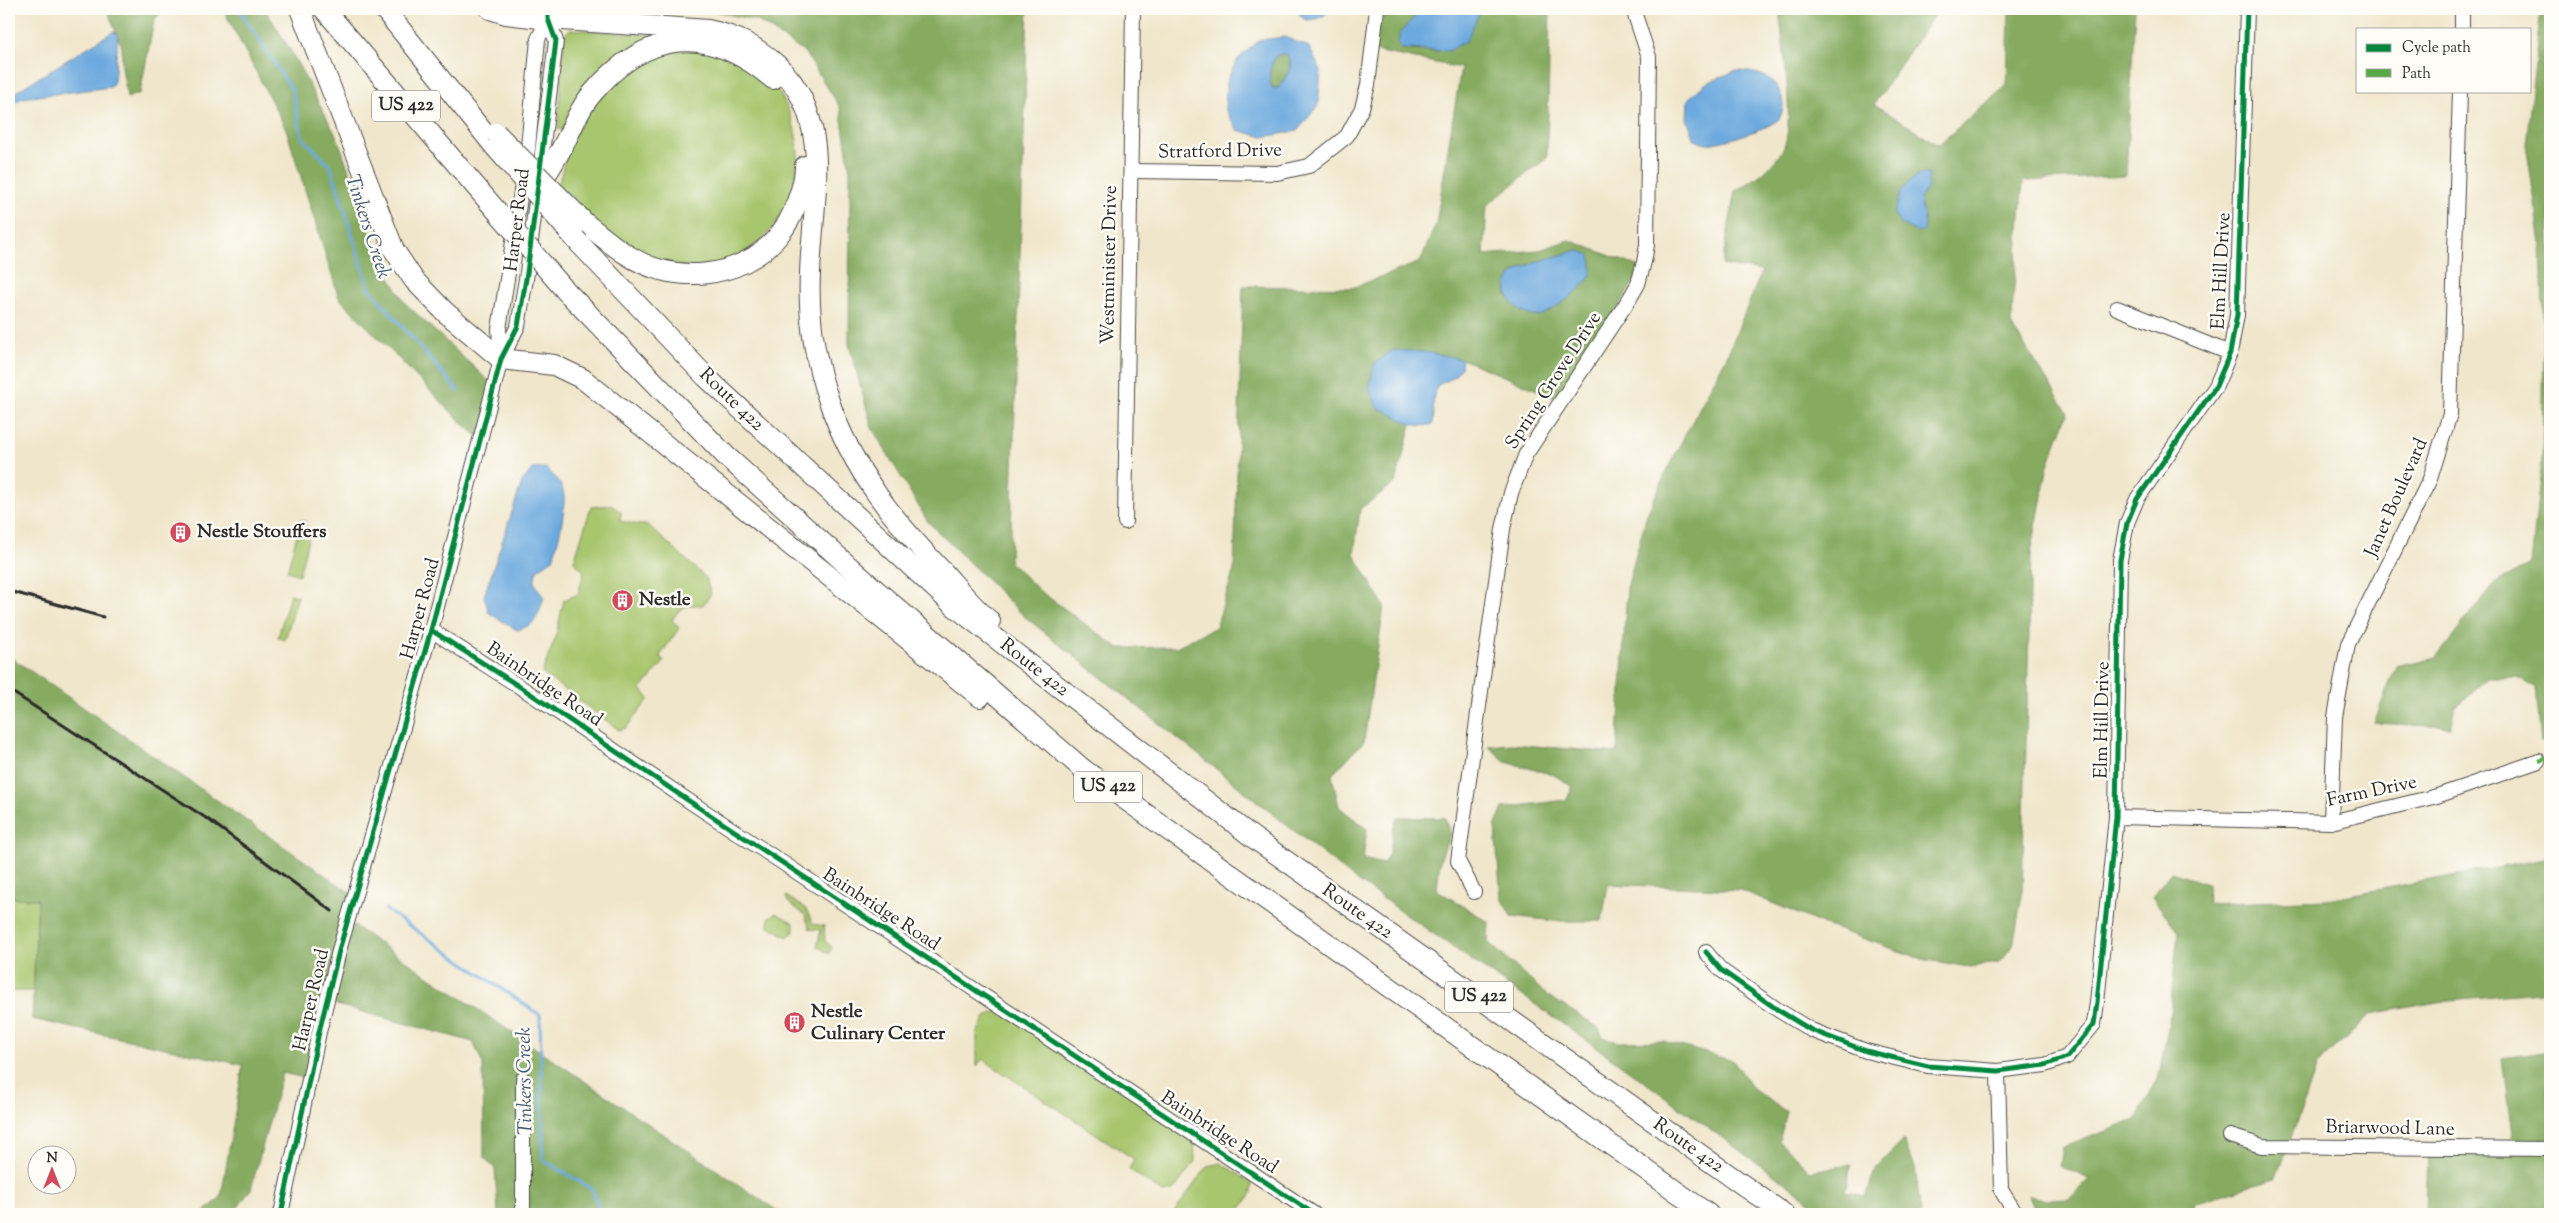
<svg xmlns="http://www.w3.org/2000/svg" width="2559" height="1223" viewBox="0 0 2559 1223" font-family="'Sorts Mill Goudy',serif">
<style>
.green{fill:#a8c66e;stroke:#6a784c}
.forest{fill:#86ab61;stroke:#586b46;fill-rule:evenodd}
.water{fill:#6ca9de;stroke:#4c6a84;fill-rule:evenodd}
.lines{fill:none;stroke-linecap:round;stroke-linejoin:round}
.stream{stroke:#6ca9de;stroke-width:3}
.minor-casing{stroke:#494743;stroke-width:16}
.highway-casing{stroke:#494743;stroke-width:22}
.minor{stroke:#fff;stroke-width:14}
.highway{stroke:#fff;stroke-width:20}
.rail{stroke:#2b2b2b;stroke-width:3}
.highway-bridge-casing{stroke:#494743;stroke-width:22;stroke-linecap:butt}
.highway-bridge{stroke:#fff;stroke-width:20}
.quiet{stroke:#54ab44;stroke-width:4;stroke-dasharray:8 4;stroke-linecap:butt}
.cycleway-casing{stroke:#fdfcf7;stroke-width:8}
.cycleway{stroke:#00873e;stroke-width:5}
.labels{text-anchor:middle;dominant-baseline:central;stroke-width:5;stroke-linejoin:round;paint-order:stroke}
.shield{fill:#fdfcf7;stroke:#6a6a68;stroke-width:1}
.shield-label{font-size:18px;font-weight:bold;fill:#2b2b2b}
.street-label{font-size:19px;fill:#2b2b2b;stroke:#fdfcf7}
.poi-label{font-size:19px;font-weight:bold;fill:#2b2b2b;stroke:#fdfcf7;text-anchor:start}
.water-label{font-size:20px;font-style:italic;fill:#455d73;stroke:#fdfcf7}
</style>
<rect width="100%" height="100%" fill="#fdfcf7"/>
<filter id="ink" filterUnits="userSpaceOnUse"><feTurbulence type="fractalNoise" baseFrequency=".02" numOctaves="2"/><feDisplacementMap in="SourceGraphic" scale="10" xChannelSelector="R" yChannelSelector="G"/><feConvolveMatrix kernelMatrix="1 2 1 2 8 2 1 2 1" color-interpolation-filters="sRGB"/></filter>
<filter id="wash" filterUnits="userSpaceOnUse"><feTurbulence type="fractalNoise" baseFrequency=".0096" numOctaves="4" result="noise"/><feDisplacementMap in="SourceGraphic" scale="20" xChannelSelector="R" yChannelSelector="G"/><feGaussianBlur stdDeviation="1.12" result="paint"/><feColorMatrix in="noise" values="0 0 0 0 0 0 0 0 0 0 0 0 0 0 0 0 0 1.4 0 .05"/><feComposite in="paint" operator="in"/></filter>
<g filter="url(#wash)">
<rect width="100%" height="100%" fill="#f0e6cb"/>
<g class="green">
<path d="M 570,29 L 663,36 C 631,46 601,63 582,92 C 574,103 569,118 563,130 L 558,129 L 564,35 Z"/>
<path d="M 709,48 C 726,56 753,66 766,77 C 778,87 785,102 790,115 C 823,198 748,290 659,262 C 619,250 588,214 558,186 L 568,149 L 595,97 L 647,53 Z"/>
<path d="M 611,505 L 621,512 L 620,521 L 639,525 L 648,525 L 706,578 L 711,594 L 703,605 C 687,604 680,607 672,620 L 679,628 L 660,656 L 664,662 L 641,689 L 649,699 L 626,728 L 619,730 L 542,673 L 555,639 L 564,600 L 578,594 L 584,572 L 574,561 L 591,507 Z"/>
<polygon points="301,520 305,521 304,526 311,529 299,575 287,571"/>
<polygon points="290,594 298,596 285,640 278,638"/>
<polygon points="786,896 806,909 813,924 824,926 825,941 832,947 829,954 817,946 821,930 810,929 805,915 788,902"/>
<polygon points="9,898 38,899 33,991 9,991"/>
<polygon points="776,913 794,923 794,932 787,937 769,926 769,917"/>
<polygon points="1003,1008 1194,1134 1195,1161 1173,1191 1163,1193 1129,1169 1134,1159 982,1059 977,1066 977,1033 985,1017"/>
<polygon points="1221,1163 1252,1183 1252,1193 1237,1214 1173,1214 1207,1166"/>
</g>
<g class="forest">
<polygon points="107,9 163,9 154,21 140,93 127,98 122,67 122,47"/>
<polygon points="223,9 265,9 292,53 338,139 379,259 405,303 494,386 481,439 462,423 339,298 286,129"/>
<path d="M 706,9 L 1028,9 L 1010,562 L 1040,591 L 1118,648 L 1176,647 L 1216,627 L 1234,570 L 1243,286 L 1352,288 L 1420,262 L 1436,224 L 1461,68 L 1370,50 L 1377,9 L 1422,9 L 1416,14 L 1401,49 L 1437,52 L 1479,14 L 1479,9 L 1550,9 L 1547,158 L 1487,205 L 1484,255 L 1539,250 L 1569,240 L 1642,268 L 1562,400 L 1462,359 L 1378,408 L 1395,414 L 1411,425 L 1396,482 L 1360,509 L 1354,554 L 1384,606 L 1364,741 L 1332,775 L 1339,807 L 1367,829 L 1363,859 L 1383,864 C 1396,846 1388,835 1398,817 L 1445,818 L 1450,834 L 1440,861 L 1437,890 L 1489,922 L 1488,942 L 1548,996 L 1599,1028 L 1603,1037 L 1618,1042 L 1663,1041 L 1734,1061 L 1754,1090 L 1787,1112 L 1779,1141 L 1810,1171 L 1851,1165 L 1845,1192 L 1866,1196 L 1876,1167 L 1903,1140 L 1915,1167 L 1921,1214 L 1828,1214 L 1589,1042 L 1352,877 L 1024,616 L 928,522 L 872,428 L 849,345 L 850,171 L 840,107 L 805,53 L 758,21 ZM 1578,250 L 1507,296 C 1506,289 1506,283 1510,276 C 1517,265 1563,255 1578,250 Z"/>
<path d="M 1779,9 L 1938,9 L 1874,104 L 1938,145 L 2007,85 L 2009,9 L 2135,9 L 2126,176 L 2023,181 L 2011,324 L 2068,413 L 2048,465 L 2031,553 L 2022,895 L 2013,946 L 1998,963 L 1969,967 L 1922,959 L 1827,926 L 1741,890 L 1608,884 L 1602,921 L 1555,921 L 1511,916 L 1501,898 L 1495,827 L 1503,808 L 1566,800 L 1573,787 L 1554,775 L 1506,762 L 1488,746 L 1512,744 L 1617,753 L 1627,588 L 1647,514 L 1672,460 L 1727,356 L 1762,271 L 1722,265 L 1735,191 C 1754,180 1777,166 1785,144 C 1794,118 1782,39 1779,9 Z"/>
<polygon points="2541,9 2550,9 2550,737 2541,744 2536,687 2516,678 2488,678 2455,707 2450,727 2374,723 2396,666 2437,657 2494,584 2531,564 2542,459 2544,343 2541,243 2526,144"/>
<path d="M 1285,52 L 1290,59 L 1290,69 L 1279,88 L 1272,88 C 1267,76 1270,65 1277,55 Z"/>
<polygon points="9,656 355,896 348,922 782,1214 498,1214 495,1169 484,1157 483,1064 473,1042 326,1002 309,1079 282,1073 251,1189 233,1214 202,1214 221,1197 243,1065 32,1019 38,899 9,898"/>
<polygon points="2550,858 2550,991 2449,1000 2371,1014 2318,1064 2276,1179 2193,1203 2195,1214 2037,1214 2028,1195 2046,1200 2069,1199 2089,1179 2060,1166 2063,1147 2136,1120 2159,1074 2169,1023 2178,931 2152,897 2171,872 2207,884 2208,904 2327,899"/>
<polygon points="2550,1051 2550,1214 2426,1214 2428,1148 2514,1149 2502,1058"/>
</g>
<g class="water">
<path d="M 1295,9 L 1329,9 C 1325,19 1314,20 1305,20 Z"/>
<polygon points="1422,9 1479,9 1479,14 1466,41 1449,51 1401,49 1398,43 1400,33"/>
<polygon points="114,31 118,36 114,81 111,87 22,98 14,103 9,117 9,96"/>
<path d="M 1285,37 L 1309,47 L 1321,71 L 1318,106 L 1297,131 L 1263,137 L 1237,130 L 1225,109 L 1226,82 L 1238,59 L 1259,40 ZM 1285,53 L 1290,59 L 1290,69 L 1279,88 L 1272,88 C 1267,76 1270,65 1277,55 Z"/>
<path d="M 1735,71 C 1758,71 1780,77 1783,104 C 1783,108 1782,115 1779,119 C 1770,128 1719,144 1706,144 C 1703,144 1698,141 1695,140 L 1687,119 L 1688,99 L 1705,84 Z"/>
<path d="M 1922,174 L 1929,174 L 1928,187 L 1920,198 L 1925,225 L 1924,231 L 1919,233 L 1900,224 L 1894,214 C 1899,195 1903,182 1922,174 Z"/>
<path d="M 1578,250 L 1590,255 C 1591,261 1594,268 1591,274 C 1585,288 1558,307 1544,314 C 1529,321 1509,306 1507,291 C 1506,285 1508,277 1513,274 C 1530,261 1557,257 1578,250 Z"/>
<path d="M 1393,350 L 1424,352 L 1462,359 L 1461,368 L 1453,378 L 1438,385 C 1429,404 1436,405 1433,424 C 1413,431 1397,415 1378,408 L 1369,389 L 1374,364 Z"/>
<path d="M 546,468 C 554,476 564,485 564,497 C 565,515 558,542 553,559 L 537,570 L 534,582 L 544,598 C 537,616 539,624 517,630 L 489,613 L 484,596 L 522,482 L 532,469 Z"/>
</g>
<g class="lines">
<g class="stream">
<polyline points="239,9 292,90 302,137 331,167 369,288 458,391"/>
<polyline points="385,909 540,1015 543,1160 592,1189 601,1214"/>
</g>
</g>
</g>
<g filter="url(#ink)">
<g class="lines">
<defs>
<g id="minor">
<polyline points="2462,29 2462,9"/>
<polyline points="1131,171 1277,173 1309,166 1347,136 1362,108 1368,85 1377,9"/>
<polyline points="2117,308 2230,353"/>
<polyline points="501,358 499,329 528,148 538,39 548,19"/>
<polyline points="1125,522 1133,9"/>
<polyline points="431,630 528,692 686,799 1314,1214"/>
<polyline points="2116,817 2331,822 2437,796 2539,761"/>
<polyline points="2331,822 2335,717 2348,644 2430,479 2450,414 2460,91"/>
<polyline points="1474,892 1458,861 1503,529 1511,493 1526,454 1630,298 1638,284 1644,262 1647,245 1649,57 1633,9"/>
<polyline points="1706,952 1721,970 1778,1010 1811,1030 1866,1051 1928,1066 1998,1071 2045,1065 2067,1057 2094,1024 2097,1002 2116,817 2120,560 2127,523 2137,499 2216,386 2230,353 2237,315 2247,9"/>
<polyline points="1998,1071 2001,1190 2016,1214"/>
<polyline points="523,1079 523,1214"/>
<polyline points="2230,1136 2262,1146 2550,1149"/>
<polyline points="281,1214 319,1032 340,947 431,630 501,359 518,326 527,273 556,41 548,19 548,9"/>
</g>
<g id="highway">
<polyline points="300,9 394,250 414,280 445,312 501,359 554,365 583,379 980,697"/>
<polyline points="324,9 489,202"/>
<polyline points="384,9 496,148"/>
<path d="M 490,9 L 506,14 L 548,19 L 708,30 C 737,36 756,46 778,66 C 835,120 812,203 810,274 C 808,316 815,361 829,401 C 853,472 895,522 946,575 C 960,591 974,608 990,621"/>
<path d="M 538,188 C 547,173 557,158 565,142 C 573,126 579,109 591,95 C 645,30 708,23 773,79"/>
<path d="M 584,222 C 608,241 630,262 661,270 C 719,285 780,258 798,199 C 802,188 805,178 805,166"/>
<polyline points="579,243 706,377 953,605 1251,836 1784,1214"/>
<polyline points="565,290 726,456 863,579 1084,770 1708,1214"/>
</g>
</defs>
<use href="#minor" class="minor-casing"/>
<use href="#highway" class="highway-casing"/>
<use href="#minor" class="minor"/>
<use href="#highway" class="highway"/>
<g class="rail">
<polyline points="9,591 103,617"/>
<polyline points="9,690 209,820 332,911"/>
</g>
<defs>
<g id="highway-bridge">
<polyline points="496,133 584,222"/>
<polyline points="496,148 579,243"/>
<polyline points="489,202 565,290"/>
</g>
</defs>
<use href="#highway-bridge" class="highway-bridge-casing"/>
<use href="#highway-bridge" class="highway-bridge"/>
<polyline class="quiet" points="2539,761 2550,757"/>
<defs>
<g id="cycleway">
<polyline points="431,630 528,692 686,799 1314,1214"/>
<polyline points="1706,952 1721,970 1778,1010 1811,1030 1866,1051 1928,1066 1998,1071 2045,1065 2067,1057 2094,1024 2097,1002 2116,817 2120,560 2127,523 2137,499 2216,386 2230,353 2237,315 2247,9"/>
<polyline points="281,1214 319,1032 340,947 431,630 501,359 518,326 527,273 556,41 548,19 548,9"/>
</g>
</defs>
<use href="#cycleway" class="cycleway-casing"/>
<use href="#cycleway" class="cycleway"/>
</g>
</g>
<defs>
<symbol id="building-disc" viewBox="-11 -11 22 22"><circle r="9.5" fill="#d1495b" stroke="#fdfcf7"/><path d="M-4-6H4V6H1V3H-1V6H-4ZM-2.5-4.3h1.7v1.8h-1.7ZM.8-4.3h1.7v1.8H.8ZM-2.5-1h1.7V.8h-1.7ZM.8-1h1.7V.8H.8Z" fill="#fff"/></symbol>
</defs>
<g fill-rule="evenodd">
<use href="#building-disc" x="168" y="520" width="25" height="25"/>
<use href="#building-disc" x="610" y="588" width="25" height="25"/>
<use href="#building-disc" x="782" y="1010" width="25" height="25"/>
</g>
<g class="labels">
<g class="shield">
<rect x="372" y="90.5" width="68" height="31" rx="4"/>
<rect x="1074" y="771.5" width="68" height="31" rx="4"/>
<rect x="1445" y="981.5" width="68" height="31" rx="4"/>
</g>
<g class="shield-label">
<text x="406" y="106">US 422</text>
<text x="1108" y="787">US 422</text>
<text x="1479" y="997">US 422</text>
</g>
<g class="street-label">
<text transform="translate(1220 152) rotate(-1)">Stratford Drive</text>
<text transform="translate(518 220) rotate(-83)">Harper Road</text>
<text transform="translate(1110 265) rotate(-89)">Westminister Drive</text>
<text transform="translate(2222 271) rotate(-87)">Elm Hill Drive</text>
<text transform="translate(1554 381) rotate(-57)">Spring Grove Drive</text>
<text transform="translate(731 400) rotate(44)">Route 422</text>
<text transform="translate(2397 498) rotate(-66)">Janet Boulevard</text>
<text transform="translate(421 609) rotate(-75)">Harper Road</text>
<text transform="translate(1034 668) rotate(38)">Route 422</text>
<text transform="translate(544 685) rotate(34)">Bainbridge Road</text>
<text transform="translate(2103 720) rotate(-89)">Elm Hill Drive</text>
<text transform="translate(2372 792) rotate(-12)">Farm Drive</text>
<text transform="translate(881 910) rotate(33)">Bainbridge Road</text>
<text transform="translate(1357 912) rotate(35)">Route 422</text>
<text transform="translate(312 1000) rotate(-77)">Harper Road</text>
<text transform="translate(2390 1129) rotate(1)">Briarwood Lane</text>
<text transform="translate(1219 1133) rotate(33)">Bainbridge Road</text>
<text transform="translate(1688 1146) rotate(35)">Route 422</text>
</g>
<g class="poi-label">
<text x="197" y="532">Nestle Stouffers</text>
<text x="639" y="600">Nestle</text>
<text x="811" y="1012">Nestle<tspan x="811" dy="22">Culinary Center</tspan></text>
</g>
<g class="water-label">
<text transform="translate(367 227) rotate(72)">Tinkers Creek</text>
<text transform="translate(526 1081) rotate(-91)">Tinkers Creek</text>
</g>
</g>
<rect width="2559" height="1223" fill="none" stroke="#fdfcf7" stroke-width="30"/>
<rect x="2356" y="28" width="175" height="65" fill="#fdfcf7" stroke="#a9a8a5"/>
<rect x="2366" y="44" width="25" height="8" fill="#00873e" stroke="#a9a8a5"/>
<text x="2402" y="52" font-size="15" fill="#2b2b2b">Cycle path</text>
<rect x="2366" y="69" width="25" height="8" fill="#54ab44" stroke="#a9a8a5"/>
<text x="2402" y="78" font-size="15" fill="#2b2b2b">Path</text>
<g transform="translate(52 1170)"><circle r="24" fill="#fdfcf7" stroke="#a9a8a5"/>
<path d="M0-4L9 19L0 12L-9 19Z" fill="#d1495b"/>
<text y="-8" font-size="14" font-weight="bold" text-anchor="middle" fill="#2b2b2b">N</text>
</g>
</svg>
